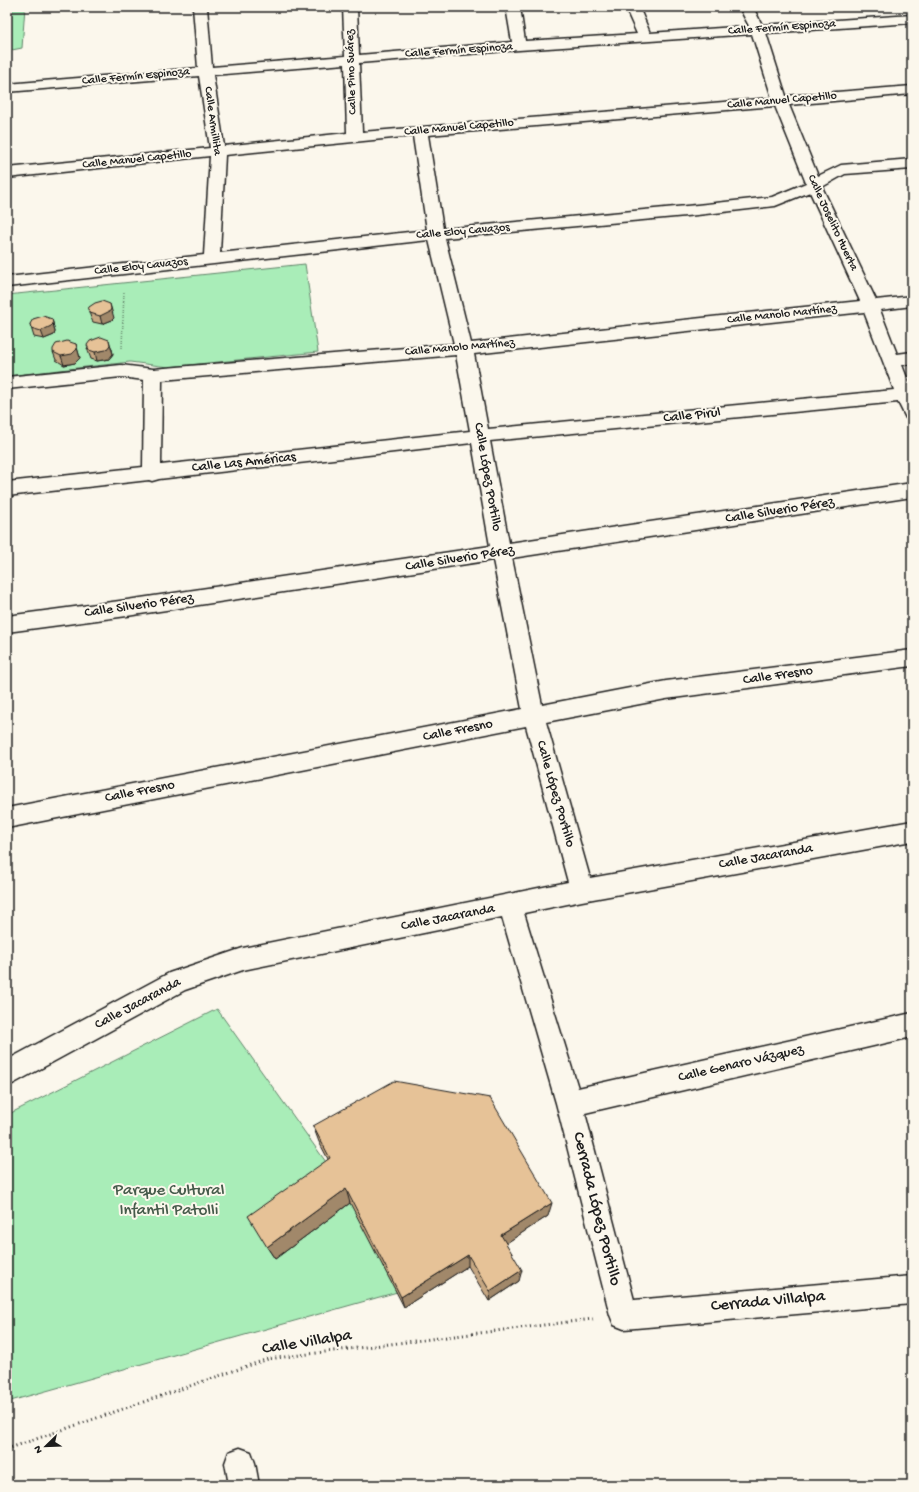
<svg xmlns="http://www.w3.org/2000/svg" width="919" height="1492" viewBox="0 0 919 1492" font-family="'Gochi Hand',sans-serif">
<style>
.green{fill:#a9edb8;stroke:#62846a}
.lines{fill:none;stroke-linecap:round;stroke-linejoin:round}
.minor-casing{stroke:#1c1c1c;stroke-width:3}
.path-far1{stroke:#1c1c1c;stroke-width:1.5;stroke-dasharray:0.5 2;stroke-linecap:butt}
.path{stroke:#1c1c1c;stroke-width:3;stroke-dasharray:1 3.5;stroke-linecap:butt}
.minor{fill:#fbf7ec;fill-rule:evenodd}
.wall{fill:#c6a782;stroke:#1c1c1c}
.shaded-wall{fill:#a1886a;stroke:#1c1c1c}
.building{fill:#e6c297;stroke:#1c1c1c}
.labels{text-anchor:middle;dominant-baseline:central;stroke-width:4;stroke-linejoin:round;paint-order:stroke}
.far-street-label{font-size:12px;fill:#1c1c1c;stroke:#fbf7ec}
.street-label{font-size:14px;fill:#1c1c1c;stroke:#fbf7ec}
.near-park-label{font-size:17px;fill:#465b4b;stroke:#fbf7ec}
.near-street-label{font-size:17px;fill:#1c1c1c;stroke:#fbf7ec}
</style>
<rect width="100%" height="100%" fill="#fbf7ec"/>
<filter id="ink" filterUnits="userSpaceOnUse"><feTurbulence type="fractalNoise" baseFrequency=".025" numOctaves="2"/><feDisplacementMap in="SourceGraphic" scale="8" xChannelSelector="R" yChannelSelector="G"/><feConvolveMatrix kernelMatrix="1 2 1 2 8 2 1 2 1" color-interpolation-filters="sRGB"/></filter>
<g filter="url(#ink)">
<g class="green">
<polygon points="7,7 25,7 22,48 7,51"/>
<polygon points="305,264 318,352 168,367 130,362 7,376 7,295"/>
<polygon points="217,1009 415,1287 7,1402 7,1115"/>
</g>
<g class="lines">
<defs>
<g id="minor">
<path d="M 193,7 L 207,7 L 212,67 L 345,56 L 343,7 L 357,7 L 359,55 L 512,42 L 506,7 L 520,7 L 525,41 L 637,34 L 625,7 L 639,7 L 650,33 L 749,26 L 739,7 L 753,7 L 762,25 L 912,15 L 912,23 L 766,33 L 786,96 L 912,86 L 912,94 L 789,105 L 818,176 L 841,165 L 912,159 L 912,169 L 845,174 L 822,187 L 876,300 L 912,296 L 912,306 L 880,310 L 897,354 L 912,352 L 912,364 L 902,365 L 912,391 L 912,420 L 906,418 L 898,402 L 490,441 L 509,543 L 912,483 L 912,497 L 512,558 L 542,705 L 666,681 L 912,650 L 912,666 L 666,699 L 546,722 L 590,878 L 912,821 L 912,841 L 582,901 L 524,913 L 578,1088 L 912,1013 L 912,1037 L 585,1113 L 634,1300 L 912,1276 L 912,1304 L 624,1329 L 614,1325 L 610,1315 L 556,1103 L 502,917 L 243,970 L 185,990 L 7,1087 L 7,1060 L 169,973 L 243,948 L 568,882 L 526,726 L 7,828 L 7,808 L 522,709 L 493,560 L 127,616 L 7,632 L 7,616 L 127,600 L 490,546 L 472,443 L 159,479 L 152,481 L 149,480 L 7,496 L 7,482 L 143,467 L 144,380 L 121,377 L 7,389 L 7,377 L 121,365 L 153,369 L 454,344 L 429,240 L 7,287 L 7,277 L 204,255 L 210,156 L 7,178 L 7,168 L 210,148 L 199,76 L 7,92 L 7,84 L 198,68 ZM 752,34 L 772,98 L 362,132 L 359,63 L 519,50 ZM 345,64 L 347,133 L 224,146 L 213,75 ZM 775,106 L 806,183 L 772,197 L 697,205 L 443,229 L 428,135 ZM 413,136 L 427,230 L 220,253 L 225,155 ZM 810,192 L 860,301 L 471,343 L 445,238 L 697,215 L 775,206 ZM 864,312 L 894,390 L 488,429 L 474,354 ZM 456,355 L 470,431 L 161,465 L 162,380 Z"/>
<polygon points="240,1448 251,1452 255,1463 259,1485 229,1485 225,1463 229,1452"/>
</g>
</defs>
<use href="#minor" class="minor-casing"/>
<polyline class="path-far1" points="122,348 124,291"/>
<polyline class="path" points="7,1449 268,1359 593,1319"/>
<use href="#minor" class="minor"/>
</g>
<g class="wall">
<polygon points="88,309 114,318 112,320 102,324 93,322 91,318"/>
<polygon points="52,319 55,332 54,335 44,339 34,337 30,324"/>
<polygon points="76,344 80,358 75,363 64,365 56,360 53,352"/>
<polygon points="87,348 112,349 113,354 109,359 97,361 91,359"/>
<polygon points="313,1126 548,1216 506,1243 519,1281 489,1301 468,1266 404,1307 350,1203 275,1259 267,1247 328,1159 319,1142"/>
</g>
<g class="shaded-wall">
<polygon points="110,304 114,318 112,320 102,324 100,316"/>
<polygon points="52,319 55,332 54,335 44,339 41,331"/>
<polygon points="109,340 113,354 109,359 97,361 95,352"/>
<polygon points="76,344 80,358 75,363 64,365 61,356"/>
<polygon points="346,1189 350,1203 275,1259 267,1247"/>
<polygon points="552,1203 548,1216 499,1248 501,1235"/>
<polygon points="468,1255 468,1266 404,1307 401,1297"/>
<polygon points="522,1270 519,1281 489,1301 490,1291"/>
</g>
<g class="building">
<polygon points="102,301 110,304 111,309 110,311 100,316 90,313 88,309 89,307 95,303"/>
<polygon points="43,316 52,319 53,324 51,326 41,331 31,328 30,324 33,319"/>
<polygon points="101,337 109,340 110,345 106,350 95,352 89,350 87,345 90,341"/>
<polygon points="67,341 76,344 77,349 72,354 61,356 53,352 53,349 56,344"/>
<polygon points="394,1081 490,1098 552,1203 501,1235 522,1270 490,1291 468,1255 401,1297 346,1189 267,1247 248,1216 330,1158 313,1126"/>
</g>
</g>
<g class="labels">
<g class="far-street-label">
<text transform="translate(782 28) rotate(-4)">Calle Fermín Espinoza</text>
<text transform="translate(459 51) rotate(-4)">Calle Fermín Espinoza</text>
<text transform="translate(352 72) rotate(-92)">Calle Pino Suárez</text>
<text transform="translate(136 77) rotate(-5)">Calle Fermín Espinoza</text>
<text transform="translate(782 101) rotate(-5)">Calle Manuel Capetillo</text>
<text transform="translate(212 121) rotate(82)">Calle Armillita</text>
<text transform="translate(459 128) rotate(-5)">Calle Manuel Capetillo</text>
<text transform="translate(137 160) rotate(-6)">Calle Manuel Capetillo</text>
<text transform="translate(832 223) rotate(65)">Calle Joselito Huerta</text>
<text transform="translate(463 232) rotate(-5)">Calle Eloy Cavazos</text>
<text transform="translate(141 267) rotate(-6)">Calle Eloy Cavazos</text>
<text transform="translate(782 315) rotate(-6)">Calle Manolo Martínez</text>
<text transform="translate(460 348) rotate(-5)">Calle Manolo Martínez</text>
</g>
<g class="street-label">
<text transform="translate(692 416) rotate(-6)">Calle Pirul</text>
<text transform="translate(244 463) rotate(-6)">Calle Las Américas</text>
<text transform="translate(487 477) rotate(80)">Calle López Portillo</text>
<text transform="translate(780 511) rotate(-9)">Calle Silverio Pérez</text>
<text transform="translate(460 559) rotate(-9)">Calle Silverio Pérez</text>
<text transform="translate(139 606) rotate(-8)">Calle Silverio Pérez</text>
<text transform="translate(778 676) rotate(-8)">Calle Fresno</text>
<text transform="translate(458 731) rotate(-11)">Calle Fresno</text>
<text transform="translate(140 792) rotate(-11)">Calle Fresno</text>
<text transform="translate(555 794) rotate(74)">Calle López Portillo</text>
<text transform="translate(766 857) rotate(-10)">Calle Jacaranda</text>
<text transform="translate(448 918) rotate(-11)">Calle Jacaranda</text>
<text transform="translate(138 1004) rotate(-28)">Calle Jacaranda</text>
<text transform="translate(741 1064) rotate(-13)">Calle Genaro Vázquez</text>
</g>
<g class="near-park-label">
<text x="169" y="1191">Parque Cultural<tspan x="169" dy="20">Infantil Patolli</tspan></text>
</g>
<g class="near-street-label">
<text transform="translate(596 1209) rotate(76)">Cerrada López Portillo</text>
<text transform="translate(768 1302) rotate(-5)">Cerrada Villalpa</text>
<text transform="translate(307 1343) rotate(-9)">Calle Villalpa</text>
</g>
</g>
<rect width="919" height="1492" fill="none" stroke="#fbf7ec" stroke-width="24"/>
<rect x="12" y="12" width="895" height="1468" fill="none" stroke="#1c1c1c" stroke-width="1.5" filter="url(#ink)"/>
<g transform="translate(46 1446) rotate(247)" stroke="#fbf7ec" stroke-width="3" paint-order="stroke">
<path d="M0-3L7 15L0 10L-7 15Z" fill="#1c1c1c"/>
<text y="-6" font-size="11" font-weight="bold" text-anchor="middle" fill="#1c1c1c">N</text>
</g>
</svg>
